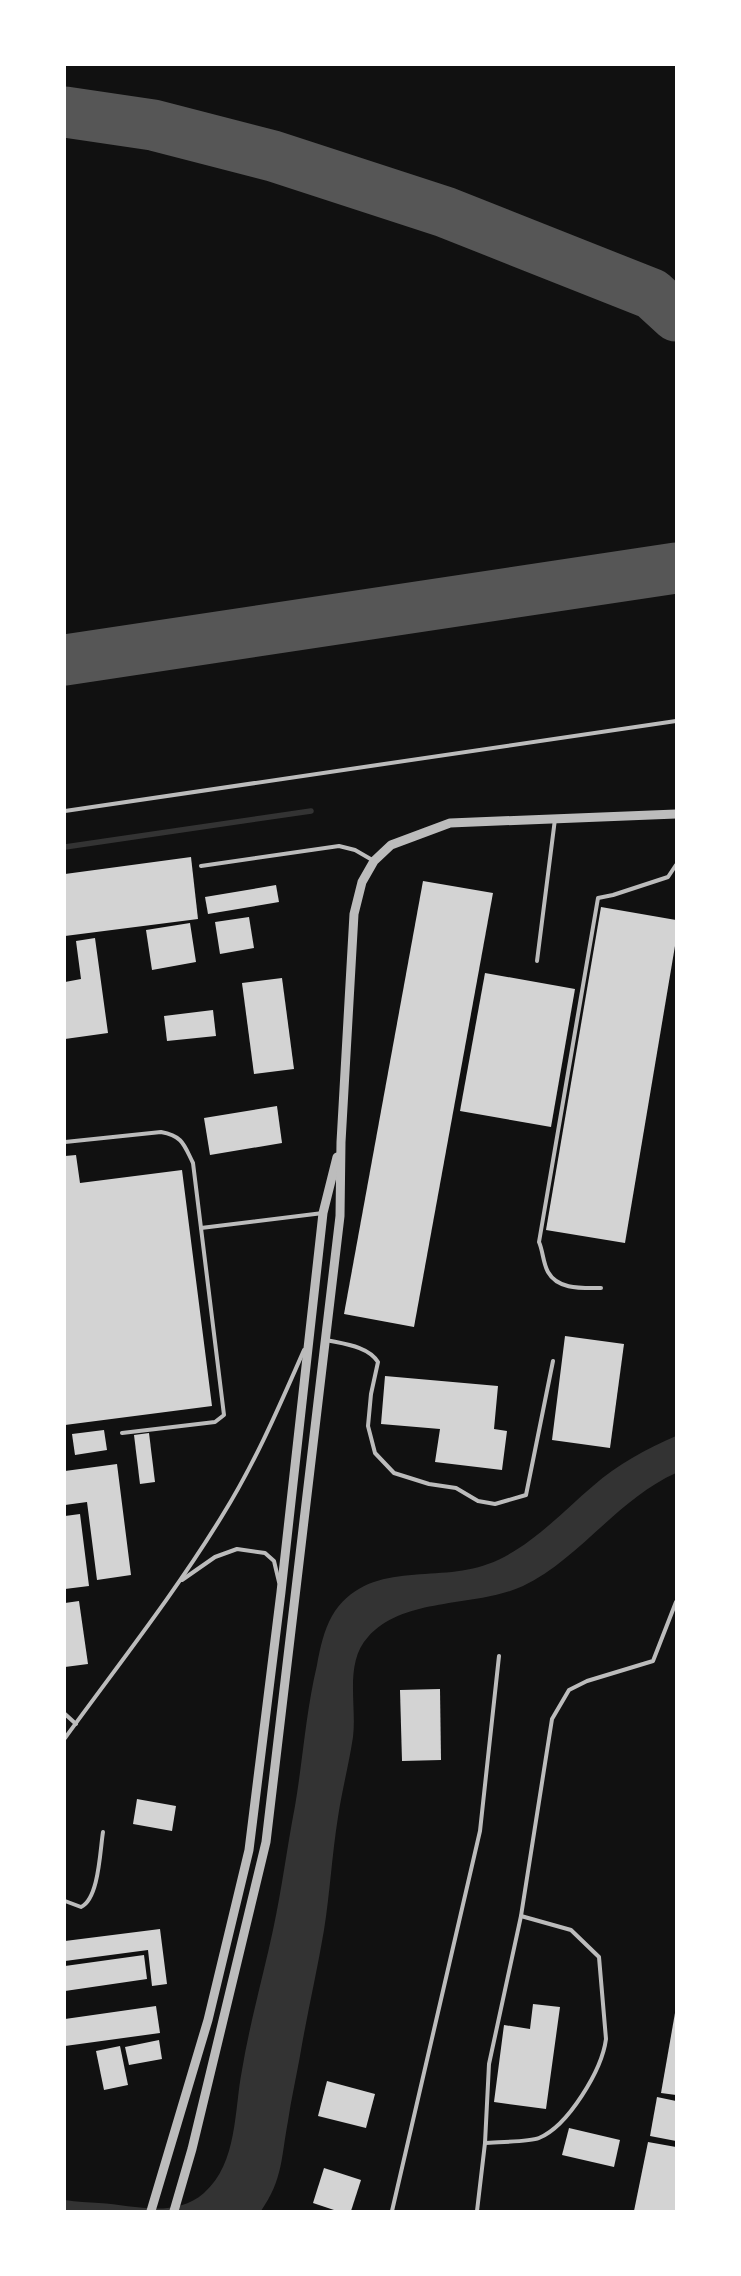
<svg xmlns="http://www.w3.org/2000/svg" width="741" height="2276" viewBox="0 0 741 2276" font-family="Inter,sans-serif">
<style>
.water{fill:#333}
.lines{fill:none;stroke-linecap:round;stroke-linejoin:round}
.stream{stroke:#333;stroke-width:5.5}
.taxiway{stroke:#565656;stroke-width:51}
.building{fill:#d3d3d3}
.service{stroke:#bcbcbc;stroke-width:4}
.tertiary{stroke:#bcbcbc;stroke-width:9}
</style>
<rect width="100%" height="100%" fill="#111"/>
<path class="water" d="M 676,1436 L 676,1473 C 619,1498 578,1560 523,1586 C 476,1608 405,1596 368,1637 C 344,1663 357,1705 353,1737 C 349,1764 342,1790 338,1817 C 332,1854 330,1892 324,1930 C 317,1972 307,2014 300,2056 C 296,2078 291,2100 288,2121 C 281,2158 283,2179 261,2211 L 65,2211 L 65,2200 C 77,2202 88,2202 99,2203 C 134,2205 174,2219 204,2193 C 238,2163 234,2110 242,2070 C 250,2022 263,1977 273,1930 C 282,1889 287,1847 295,1806 C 303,1759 306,1711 317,1665 C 320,1648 324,1630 332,1616 C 367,1558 436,1584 488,1564 C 529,1549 561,1513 593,1486 C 618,1464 646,1449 676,1436 Z"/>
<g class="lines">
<polyline class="stream" points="65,847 311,811"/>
<g class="taxiway">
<polyline points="65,112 153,125 273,156 445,212 652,294 676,316"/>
<polyline points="65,660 676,568"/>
</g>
</g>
<g class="building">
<polygon points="191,857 198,919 65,936 65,874"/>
<polygon points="423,881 493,893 414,1327 344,1314"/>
<polygon points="276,885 279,902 208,914 205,897"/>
<polygon points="601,907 676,920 676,940 625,1243 546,1230"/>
<polygon points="249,917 254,948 220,954 215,922"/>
<polygon points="190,923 196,962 152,970 146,930"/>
<polygon points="95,938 108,1033 65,1039 65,982 81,979 76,941"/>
<polygon points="485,973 575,989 551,1127 460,1111"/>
<polygon points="282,978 294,1069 254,1074 242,983"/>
<polygon points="213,1010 216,1036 167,1041 164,1016"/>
<polygon points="277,1106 282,1143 210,1155 204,1118"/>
<polygon points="76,1155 80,1183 182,1170 212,1406 65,1425 65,1156"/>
<polygon points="565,1336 624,1344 610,1448 552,1440"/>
<polygon points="385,1376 498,1386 494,1429 507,1431 502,1470 435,1462 440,1429 381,1424"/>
<polygon points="104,1430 107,1450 75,1455 72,1434"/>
<polygon points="149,1433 155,1482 140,1484 134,1435"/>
<polygon points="117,1464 131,1575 97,1580 87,1502 65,1505 65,1471"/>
<polygon points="80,1514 89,1586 65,1589 65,1516"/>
<polygon points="79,1601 88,1664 65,1667 65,1603"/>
<polygon points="440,1689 441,1760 402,1761 400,1690"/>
<polygon points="137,1799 176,1806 172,1831 133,1824"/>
<polygon points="160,1929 167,1984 152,1986 148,1950 65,1961 65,1941"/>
<polygon points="144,1955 147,1979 65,1991 65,1966"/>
<polygon points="533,2004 560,2007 546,2109 494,2102 504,2025 530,2029"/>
<polygon points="156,2006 160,2033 65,2046 65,2019"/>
<polygon points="675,2013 676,2013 676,2095 661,2093"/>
<polygon points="159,2040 162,2059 129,2065 125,2047"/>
<polygon points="120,2046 128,2085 104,2090 96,2051"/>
<polygon points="327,2081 375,2094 366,2128 318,2116"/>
<polygon points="657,2097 676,2101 676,2141 650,2136"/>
<polygon points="569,2128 620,2140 614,2167 562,2155"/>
<polygon points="648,2142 676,2147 676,2211 634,2211"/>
<polygon points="324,2168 361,2180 351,2211 337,2211 313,2203"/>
</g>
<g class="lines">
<g class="service">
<polyline points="65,811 676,721"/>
<polyline points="201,866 339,846 355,850 374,861"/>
<polyline points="537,961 555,819"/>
<path d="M 65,1142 L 161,1132 C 183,1136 184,1145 193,1163 L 224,1415 L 215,1422 L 122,1433"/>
<polyline points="201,1228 323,1213"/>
<path d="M 601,1288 C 582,1288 558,1290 548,1272 C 543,1263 543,1251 539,1242 L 598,898 L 613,895 L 668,877 L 676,865"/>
<path d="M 326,1340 C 344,1344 368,1346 378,1362 L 371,1394 L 368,1426 L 375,1453 L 394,1473 L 429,1484 L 456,1488 L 478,1501 L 495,1504 L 526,1495 L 553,1361"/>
<polyline points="182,1580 215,1557 237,1549 265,1553 274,1561 279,1582"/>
<polyline points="65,1714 76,1724"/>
<path d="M 65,1738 C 118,1665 175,1593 222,1516 C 255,1463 279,1407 304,1350"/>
<path d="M 65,1901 L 81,1907 C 99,1899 100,1850 103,1832"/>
<path d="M 485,2143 C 497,2142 529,2142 539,2138 C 568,2126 602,2070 606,2039 L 599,1957 L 571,1930 L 521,1916"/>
<polyline points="392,2211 480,1831 499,1656"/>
<polyline points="477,2211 485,2143 489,2064 521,1916 552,1719 569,1690 587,1681 653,1661 676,1602"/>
</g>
<g class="tertiary">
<polyline points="151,2211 208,2020 249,1850 281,1592 323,1213 337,1157"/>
<polyline points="174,2211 192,2149 266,1842 340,1216 341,1142 354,914 362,882 374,861 391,845 450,823 676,814"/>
</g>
</g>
<rect width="741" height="2276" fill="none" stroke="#ffffff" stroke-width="132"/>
</svg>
